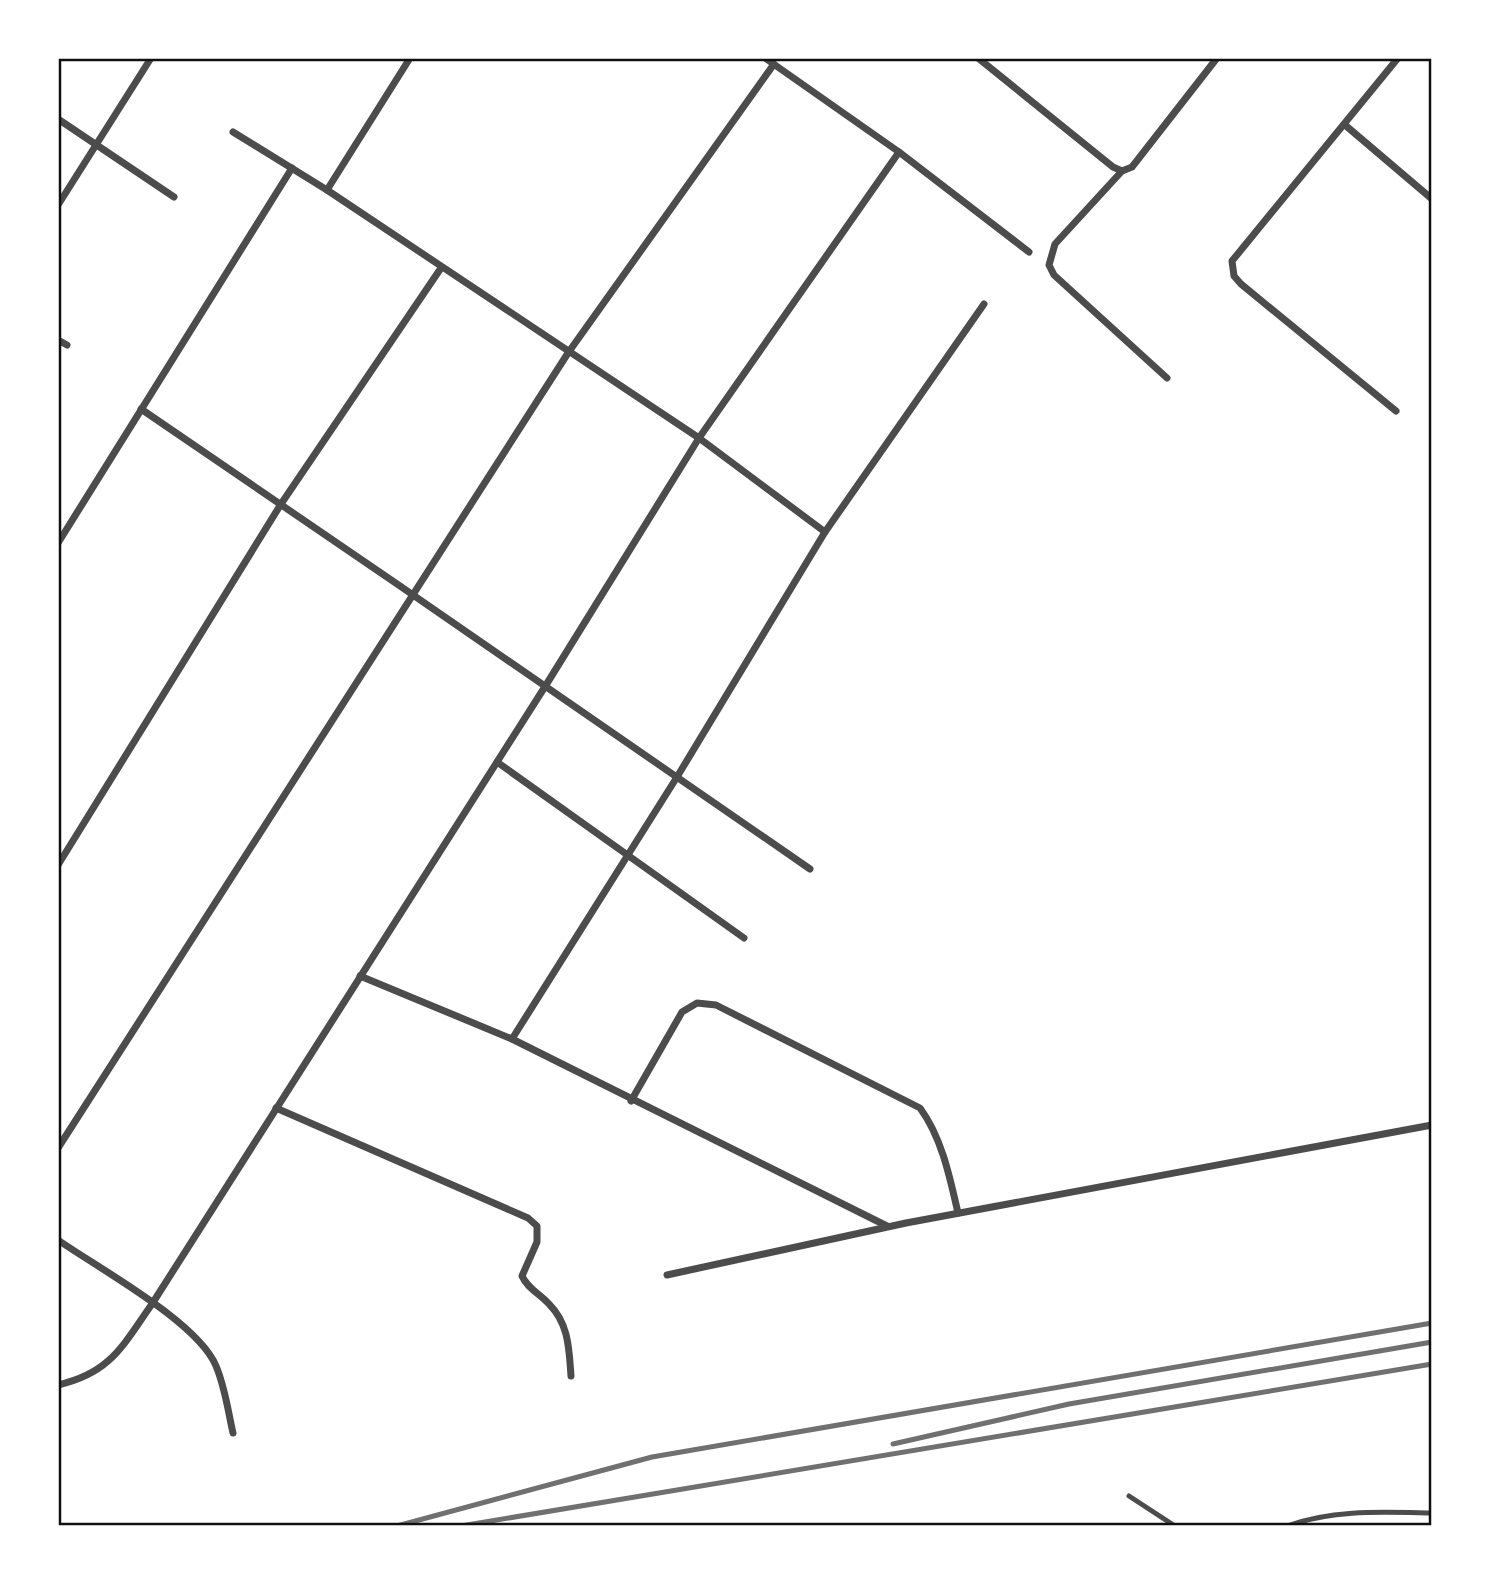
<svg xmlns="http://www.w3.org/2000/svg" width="1490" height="1584" viewBox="0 0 1490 1584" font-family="Helvetica,sans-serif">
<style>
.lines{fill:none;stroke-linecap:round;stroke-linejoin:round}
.service{stroke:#4c4c4c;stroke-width:5}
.minor{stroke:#4c4c4c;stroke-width:7}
.rail{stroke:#707070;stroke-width:5}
.neatline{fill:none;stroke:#111;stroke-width:2.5}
</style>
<rect width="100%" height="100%" fill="#fff"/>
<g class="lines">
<g class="service">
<polyline points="1129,1496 1175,1526"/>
<path d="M 1287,1526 C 1333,1509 1384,1512 1432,1513"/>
</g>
<g class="minor">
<polyline points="765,58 899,152 1029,252"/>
<polyline points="978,58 1113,167 1122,171 1132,167 1217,58"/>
<polyline points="58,119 174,197"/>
<polyline points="1345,125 1432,199"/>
<polyline points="233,132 327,190 699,438 825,532"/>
<polyline points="1122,171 1055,244 1049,265 1054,275 1167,378"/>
<polyline points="327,190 410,58"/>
<polyline points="58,205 151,58"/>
<polyline points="58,340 67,345"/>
<path d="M 141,409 C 365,561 587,715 810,869"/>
<polyline points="1396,411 1241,284 1234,276 1232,261 1398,58"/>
<polyline points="58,543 292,168"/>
<polyline points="497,762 744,938"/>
<polyline points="58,865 281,504 441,268"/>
<polyline points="360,976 512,1039 887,1226"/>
<polyline points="512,1039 677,777 825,532 984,304"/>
<path d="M 631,1101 L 682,1012 L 697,1003 L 716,1005 L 920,1108 C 942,1138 950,1178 958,1213"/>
<path d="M 276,1108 L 528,1218 L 537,1226 L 537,1242 L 522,1276 C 528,1289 539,1293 549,1304 C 569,1324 569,1349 571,1376"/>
<polyline points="58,1148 568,353 774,64"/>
<path d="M 58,1240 C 98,1268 198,1322 216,1366 C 225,1387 228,1411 233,1433"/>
<polyline points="667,1275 906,1223 1432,1125"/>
<path d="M 58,1385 C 111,1373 123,1345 152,1304 L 546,685 L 699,438 L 899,152"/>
</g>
<g class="rail">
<polyline points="893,1444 1069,1404 1432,1342"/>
<polyline points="397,1526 652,1457 1432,1323"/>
<polyline points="461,1526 1432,1364"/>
</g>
</g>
<rect width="1490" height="1584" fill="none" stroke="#ffffff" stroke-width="119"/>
<rect x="60" y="60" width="1370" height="1464" class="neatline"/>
</svg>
